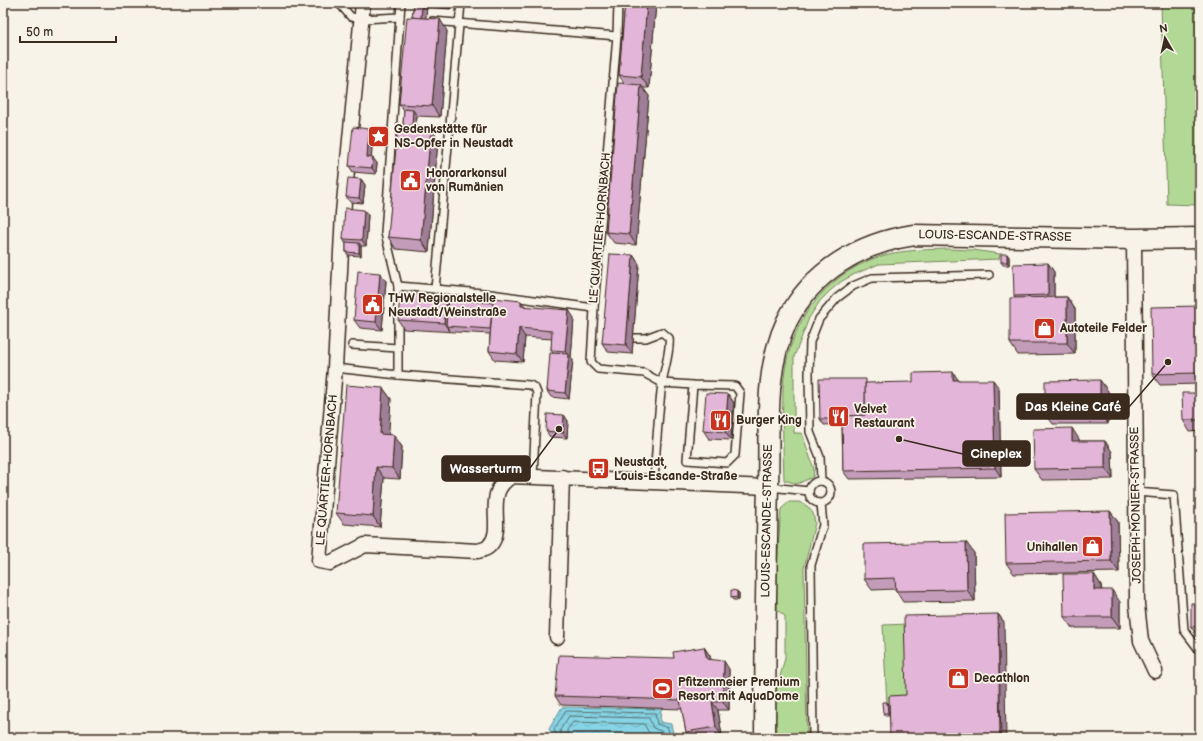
<svg xmlns="http://www.w3.org/2000/svg" width="1203" height="741" viewBox="0 0 1203 741" font-family="'Balsamiq Sans',sans-serif">
<style>
.green{fill:#b1d995;stroke:#76825a}
.water{fill:url(#water-waves);stroke:#689095}
.lines{fill:none;stroke-linecap:round;stroke-linejoin:round}
.shore{stroke:#596e6e;stroke-width:1}
.lane-casing{stroke:#3b2a1e;stroke-width:10}
.street-casing{stroke:#3b2a1e;stroke-width:17}
.secondary-casing{stroke:#3b2a1e;stroke-width:23}
.lane{stroke:#f7f3e8;stroke-width:7}
.street{stroke:#f7f3e8;stroke-width:14}
.secondary{stroke:#f7f3e8;stroke-width:20}
.wall{fill:#c39cba;stroke:#3b2a1e}
.shaded-wall{fill:#9f7f97;stroke:#3b2a1e}
.building{fill:#e3b5d8;stroke:#3b2a1e}
.labels{text-anchor:middle;dominant-baseline:central;stroke-width:3.5;stroke-linejoin:round;paint-order:stroke}
.poi-label{font-size:12px;font-weight:bold;fill:#3b2a1e;stroke:#f7f3e8;text-anchor:start}
.street-label{font-size:12px;fill:#3b2a1e;stroke:#f7f3e8}
.leader{fill:none;stroke:#3b2a1e;stroke-width:1.5}
.callout-dot{fill:#3b2a1e;stroke:#f7f3e8;stroke-width:1.5}
.callout{fill:#3b2a1e;stroke:#3b2a1e;stroke-width:1.5}
.callout-label{font-size:13px;text-anchor:middle;font-weight:bold;fill:#fff}
</style>
<defs>
<pattern id="water-waves" width="16" height="10" patternUnits="userSpaceOnUse"><rect width="16" height="10" fill="#86d4e5"/><path d="M0 5q4-4 8 0t8 0" fill="none" stroke="#75b6c4"/></pattern>
</defs>
<rect width="100%" height="100%" fill="#f7f3e8"/>
<filter id="ink" filterUnits="userSpaceOnUse"><feTurbulence type="fractalNoise" baseFrequency=".025" numOctaves="2"/><feDisplacementMap in="SourceGraphic" scale="8" xChannelSelector="R" yChannelSelector="G"/><feConvolveMatrix kernelMatrix="1 2 1 2 8 2 1 2 1" color-interpolation-filters="sRGB"/></filter>
<g filter="url(#ink)">
<g class="green">
<polygon points="1161,3 1200,3 1200,205 1167,204"/>
<path d="M 945,249 L 973,250 L 1000,254 L 999,259 L 879,264 L 855,274 L 842,281 L 831,290 L 820,301 L 809,318 L 794,357 L 794,433 L 802,433 L 814,469 L 813,477 L 797,484 L 784,480 C 783,450 782,419 783,389 C 786,331 816,283 870,260 C 893,250 921,250 945,249 Z"/>
<polygon points="789,502 799,502 807,506 813,513 815,523 804,568 807,738 774,738 774,712 776,691 785,658 785,616 777,610 776,586 780,520 781,509"/>
<polygon points="910,624 912,704 887,705 883,625"/>
</g>
<polygon class="water" points="562,707 661,709 660,722 671,724 674,738 553,738 549,729"/>
<g class="lines">
<g class="shore">
<polyline points="557,738 554,729 566,711 655,713 657,724 668,728 670,738"/>
<polyline points="562,738 560,730 569,716 649,718 653,728 663,732 665,738"/>
<polyline points="568,738 567,730 573,722 644,724 649,733 658,738"/>
</g>
<defs>
<g id="lane">
<polyline points="400,17 401,3"/>
<polyline points="617,36 618,3"/>
<polyline points="398,286 483,293 594,308 617,36 432,21"/>
<polyline points="435,289 461,3"/>
<polyline points="594,308 591,362 598,369 644,373 662,383 693,385 687,460 727,463 735,455 740,393 735,386 693,385"/>
<path d="M 635,338 L 646,338 L 662,332 L 669,338 C 671,349 664,370 662,383 C 658,416 656,449 654,482"/>
<polyline points="352,345 398,348"/>
<polyline points="335,368 398,375 398,286 385,233 400,17 362,19 351,17 339,3"/>
<polyline points="398,375 530,385 535,388 537,393 533,476"/>
<circle cx="820" cy="492" r="11"/>
<polyline points="821,481 820,457 810,432 809,374 810,342 819,319 837,298 853,286 872,278 989,275"/>
<polyline points="770,487 809,491"/>
<polyline points="1136,492 1174,495 1184,630 1200,651"/>
<polyline points="813,738 811,565 823,525 821,504"/>
</g>
<g id="street">
<path d="M 363,3 L 343,213 L 335,368 L 319,561 L 330,563 L 365,545 L 478,551 C 481,550 487,549 489,546 C 507,529 481,493 512,476 L 768,487"/>
<polyline points="1134,239 1137,605 1141,641 1155,671"/>
<polyline points="557,637 562,477"/>
</g>
<path id="secondary" d="M 765,738 C 765,653 766,569 768,485 C 770,431 763,371 787,321 C 812,271 860,243 914,235 L 1134,239 L 1200,238"/>
</defs>
<use href="#lane" class="lane-casing"/>
<use href="#street" class="street-casing"/>
<use href="#secondary" class="secondary-casing"/>
<use href="#lane" class="lane"/>
<use href="#street" class="street"/>
<use href="#secondary" class="secondary"/>
</g>
<g class="wall">
<polygon points="414,3 450,3 450,9 427,7 425,18 447,31 440,117 417,116 416,126 438,139 429,252 396,249 388,237 403,125 404,111 399,104 412,17"/>
<polygon points="625,3 656,3 649,88 643,88 649,96 636,245 614,243 606,232 624,83 619,75"/>
<polygon points="373,134 371,157 377,163 376,174 353,172 349,166"/>
<polygon points="361,179 365,185 363,203 350,202 346,197"/>
<polygon points="368,215 366,246 361,246 361,256 348,255 346,252 346,244 343,239"/>
<polygon points="1007,254 1009,257 1009,265 1003,265 1001,262"/>
<polygon points="633,255 639,264 632,354 608,352 602,343"/>
<polygon points="1048,263 1054,272 1054,297 1067,297 1075,309 1075,354 1018,355 1010,343 1015,298 1014,296"/>
<polygon points="386,281 382,330 360,328 354,320"/>
<polygon points="447,296 448,299 525,306 574,318 571,358 573,360 569,399 551,397 547,391 553,353 551,350 552,339 525,337 523,362 495,360 489,351 490,334 404,329 398,320"/>
<polygon points="1200,306 1200,384 1160,385 1152,374"/>
<polygon points="958,380 999,388 1001,477 849,479 843,471 842,424 824,425 820,419 913,382"/>
<polygon points="383,388 391,399 388,435 394,435 402,447 400,479 384,478 380,527 344,524 336,513"/>
<polygon points="1108,391 1108,424 1053,424 1045,413"/>
<polygon points="1200,393 1200,431 1190,432 1183,420"/>
<polygon points="728,394 734,403 731,440 709,439 703,430"/>
<polygon points="564,415 568,421 567,438 550,437 546,431"/>
<polygon points="1079,439 1079,441 1105,441 1112,452 1113,479 1042,480 1034,469"/>
<polygon points="1110,511 1118,522 1119,572 1014,574 1006,563"/>
<polygon points="974,553 975,601 903,602 896,591 896,589 872,590 864,579"/>
<polygon points="1094,574 1101,585 1102,590 1120,602 1120,628 1072,628 1064,617"/>
<polygon points="1200,587 1200,638 1199,638 1191,627 1195,603"/>
<polygon points="737,591 739,593 739,600 733,600 731,597"/>
<polygon points="998,614 1004,622 889,716 885,716 883,713 889,704 906,695"/>
<polygon points="704,647 710,656 711,660 729,669 729,710 718,710 722,736 707,738 691,738 686,732 682,709 561,705 555,696 674,658"/>
</g>
<g class="shaded-wall">
<polygon points="422,3 424,3 427,7 425,29 421,23"/>
<polygon points="445,3 450,3 450,9"/>
<polygon points="647,3 656,3 649,88 641,77"/>
<polygon points="440,19 447,31 440,117 432,106"/>
<polygon points="641,85 649,96 636,245 629,234"/>
<polygon points="413,110 417,116 415,137 411,131"/>
<polygon points="431,128 438,139 429,252 421,240"/>
<polygon points="369,129 373,134 371,163 367,157"/>
<polygon points="373,158 377,163 376,174 372,168"/>
<polygon points="361,179 365,185 363,203 359,198"/>
<polygon points="364,210 368,215 366,246 362,240"/>
<polygon points="359,243 361,246 361,256 359,253"/>
<polygon points="1007,254 1009,257 1009,265 1007,262"/>
<polygon points="633,255 639,264 632,354 626,345"/>
<polygon points="1048,263 1054,272 1054,304 1048,295"/>
<polygon points="380,273 386,281 382,330 376,322"/>
<polygon points="447,296 452,305 446,326 450,331 444,323"/>
<polygon points="1067,297 1075,309 1075,354 1067,343"/>
<polygon points="521,301 527,309 521,306"/>
<polygon points="569,310 574,318 571,358 573,360 569,399 565,393 569,356 565,351"/>
<polygon points="519,328 525,337 523,362 517,354"/>
<polygon points="953,372 959,381 953,380"/>
<polygon points="993,380 999,388 1001,477 995,468"/>
<polygon points="1100,380 1108,391 1108,424 1100,412"/>
<polygon points="383,388 391,399 388,445 380,434"/>
<polygon points="728,394 734,403 731,440 725,432"/>
<polygon points="564,415 568,421 567,438 563,433"/>
<polygon points="1072,428 1079,439 1080,453 1072,441"/>
<polygon points="394,435 402,447 400,479 392,468"/>
<polygon points="1105,441 1112,452 1113,479 1105,468"/>
<polygon points="376,467 384,478 380,527 373,516"/>
<polygon points="1110,511 1118,522 1119,572 1111,561"/>
<polygon points="966,542 974,553 975,601 967,590"/>
<polygon points="1094,574 1101,585 1102,602 1094,590"/>
<polygon points="1112,590 1120,602 1120,628 1112,617"/>
<polygon points="737,591 739,593 739,600 737,598"/>
<polygon points="998,614 1004,622 1006,738 1001,738"/>
<polygon points="704,647 710,656 713,668 707,659"/>
<polygon points="724,661 729,669 729,710 723,702"/>
<polygon points="712,702 718,710 722,736 716,727"/>
<polygon points="887,702 889,704 890,716 888,713"/>
</g>
<g class="building">
<polygon points="414,3 422,3 421,18 412,17"/>
<polygon points="625,3 647,3 641,77 619,75"/>
<polygon points="407,17 440,19 432,106 399,104"/>
<polygon points="618,83 641,85 629,234 606,232"/>
<polygon points="404,109 413,110 412,126 403,125"/>
<polygon points="398,125 431,128 421,240 388,237"/>
<polygon points="353,127 369,129 367,157 373,158 372,168 349,166"/>
<polygon points="348,178 361,179 359,198 346,197"/>
<polygon points="345,208 364,210 362,240 343,239"/>
<polygon points="346,242 359,243 359,253 346,252"/>
<polygon points="610,254 633,255 626,345 602,343"/>
<rect x="1001" y="254" width="6" height="8"/>
<polygon points="1048,263 1048,295 1014,296 1013,264"/>
<polygon points="358,271 380,273 376,322 354,320"/>
<polygon points="400,293 447,296 444,323 398,320"/>
<polygon points="1067,297 1067,343 1010,343 1010,298"/>
<polygon points="493,298 521,301 521,306 569,310 565,351 551,350 552,331 519,328 517,354 489,351"/>
<polygon points="448,299 493,303 490,329 446,326"/>
<polygon points="1200,306 1200,373 1152,374 1151,307"/>
<polygon points="550,353 569,354 565,393 547,391"/>
<polygon points="953,372 953,380 993,380 995,468 843,471 842,416 865,415 865,383 913,382 913,373"/>
<polygon points="819,379 866,379 866,383 865,383 865,415 842,416 842,419 820,419"/>
<polygon points="1100,380 1100,412 1045,413 1045,381"/>
<polygon points="346,385 383,388 380,434 394,435 392,468 376,467 373,516 336,513"/>
<polygon points="706,393 728,394 725,432 703,430"/>
<polygon points="1182,393 1200,393 1200,420 1183,420"/>
<polygon points="547,414 564,415 563,433 546,431"/>
<polygon points="1072,428 1072,441 1105,441 1105,468 1034,469 1033,429"/>
<polygon points="1110,511 1111,561 1006,563 1005,513"/>
<polygon points="966,542 967,590 896,591 895,578 864,579 864,544"/>
<polygon points="1063,574 1094,574 1094,590 1112,590 1112,617 1064,617"/>
<polygon points="1195,587 1200,587 1200,626 1191,627 1191,603 1195,603"/>
<polygon points="731,590 737,591 737,598 731,597"/>
<polygon points="998,614 1000,738 890,738 889,696 906,695 904,616"/>
<polygon points="704,647 707,659 724,661 723,702 712,702 716,727 686,732 680,700 555,696 559,655 674,658 673,652"/>
<polygon points="882,702 887,702 888,713 883,713"/>
</g>
</g>
<defs>
<symbol id="sight-square" viewBox="-11 -11 22 22"><rect x="-9" y="-9" width="18" height="18" rx="4" fill="#c8321e" stroke="#f7f3e8"/><path d="M0-6L1.8-2.2L6-1.7L2.9 1.2L3.7 5.4L0 3.3L-3.7 5.4L-2.9 1.2L-6-1.7L-1.8-2.2Z" fill="#fff"/></symbol>
<symbol id="civic-square" viewBox="-11 -11 22 22"><rect x="-9" y="-9" width="18" height="18" rx="4" fill="#c8321e" stroke="#f7f3e8"/><path d="M-.6-6.5H3V-4.5H.6V-3L4-1V1h2V6H-6V1h2V-1L-.6-3ZM-1.2 2.5V6h2.4V2.5Z" fill="#fff"/></symbol>
<symbol id="shop-square" viewBox="-11 -11 22 22"><rect x="-9" y="-9" width="18" height="18" rx="4" fill="#c8321e" stroke="#f7f3e8"/><path d="M-5-2.5h2.3a2.7 3.5 0 0 1 5.4 0H5L5.5 6h-11ZM-1.5-2.5h3a1.5 2.3 0 0 0-3 0Z" fill="#fff"/></symbol>
<symbol id="restaurant-square" viewBox="-11 -11 22 22"><rect x="-9" y="-9" width="18" height="18" rx="4" fill="#c8321e" stroke="#f7f3e8"/><path d="M-5-6h1v4h1v-4h1v4h1v-4h1v5L-1.5 .5V6h-2V.5L-5-1ZM5-6V6H3V1.5H1.5Q1.5-4 5-6Z" fill="#fff"/></symbol>
<symbol id="bus-square" viewBox="-11 -11 22 22"><rect x="-9" y="-9" width="18" height="18" rx="4" fill="#c8321e" stroke="#f7f3e8"/><path d="M-5-6H5V4H4V6H2V4H-2V6H-4V4H-5ZM-3.5-4V0h7V-4ZM-3.5 1.2v1.5H-2V1.2ZM2 1.2v1.5H3.5V1.2Z" fill="#fff"/></symbol>
<symbol id="stadium-square" viewBox="-11 -11 22 22"><rect x="-9" y="-9" width="18" height="18" rx="4" fill="#c8321e" stroke="#f7f3e8"/><path d="M0-5a6.5 5 0 1 0 0 10a6.5 5 0 1 0 0-10ZM-3.5-1.8h7v3.6h-7Z" fill="#fff"/></symbol>
</defs>
<g fill-rule="evenodd">
<use href="#sight-square" x="366" y="124" width="25" height="25"/>
<use href="#civic-square" x="398" y="168" width="25" height="25"/>
<use href="#civic-square" x="360" y="292" width="25" height="25"/>
<use href="#shop-square" x="1032" y="316" width="25" height="25"/>
<use href="#restaurant-square" x="826" y="404" width="25" height="25"/>
<use href="#restaurant-square" x="708" y="408" width="25" height="25"/>
<use href="#bus-square" x="586" y="456" width="25" height="25"/>
<use href="#shop-square" x="1080" y="534" width="25" height="25"/>
<use href="#shop-square" x="946" y="666" width="25" height="25"/>
<use href="#stadium-square" x="650" y="676" width="25" height="25"/>
</g>
<g class="labels">
<g class="poi-label">
<text x="394" y="129">Gedenkstätte für<tspan x="394" dy="14">NS-Opfer in Neustadt</tspan></text>
<text x="426" y="173">Honorarkonsul<tspan x="426" dy="14">von Rumänien</tspan></text>
<text x="388" y="298">THW Regionalstelle<tspan x="388" dy="14">Neustadt/Weinstraße</tspan></text>
<text x="1060" y="328">Autoteile Felder</text>
<text x="854" y="409">Velvet<tspan x="854" dy="14">Restaurant</tspan></text>
<text x="736" y="420">Burger King</text>
<text x="614" y="462">Neustadt,<tspan x="614" dy="14">Louis-Escande-Straße</tspan></text>
<text x="1078" y="547" text-anchor="end">Unihallen</text>
<text x="974" y="678">Decathlon</text>
<text x="678" y="682">Pfitzenmeier Premium<tspan x="678" dy="14">Resort mit AquaDome</tspan></text>
</g>
<g class="street-label">
<text transform="translate(600 228) rotate(-85)">LE QUARTIER-HORNBACH</text>
<text transform="translate(995 236) rotate(1)">LOUIS-ESCANDE-STRASSE</text>
<text transform="translate(327 470) rotate(-85)">LE QUARTIER-HORNBACH</text>
<text transform="translate(1136 505) rotate(-91)">JOSEPH-MONIER-STRASSE</text>
<text transform="translate(767 521) rotate(-89)">LOUIS-ESCANDE-STRASSE</text>
</g>
</g>
<path class="leader" d="M1168 362L1129 407M899 439L963 454M559 429L530 468"/>
<g class="callout-dot">
<circle cx="1168" cy="362" r="4"/>
<circle cx="899" cy="439" r="4"/>
<circle cx="559" cy="429" r="4"/>
</g>
<g class="callout">
<rect x="1017" y="394" width="112" height="25" rx="4"/>
<rect x="963" y="441" width="67" height="25" rx="4"/>
<rect x="442" y="456" width="88" height="25" rx="4"/>
</g>
<g class="callout-label">
<text x="1073" y="411">Das Kleine Café</text>
<text x="996" y="458">Cineplex</text>
<text x="486" y="473">Wasserturm</text>
</g>
<rect width="1203" height="741" fill="none" stroke="#f7f3e8" stroke-width="16"/>
<rect x="8" y="8" width="1187" height="725" fill="none" stroke="#3b2a1e" stroke-width="1.5" filter="url(#ink)"/>
<g transform="translate(1165 38) rotate(351)" stroke="#f7f3e8" stroke-width="3" paint-order="stroke">
<path d="M0-3L7 15L0 10L-7 15Z" fill="#3b2a1e"/>
<text y="-6" font-size="11" font-weight="bold" text-anchor="middle" fill="#3b2a1e">N</text>
</g>
<path d="M20 36v6h96v-6" fill="none" stroke="#3b2a1e" stroke-width="2"/>
<text x="26" y="36" font-size="12" fill="#3b2a1e" stroke="#f7f3e8" stroke-width="3" paint-order="stroke">50 m</text>
</svg>
